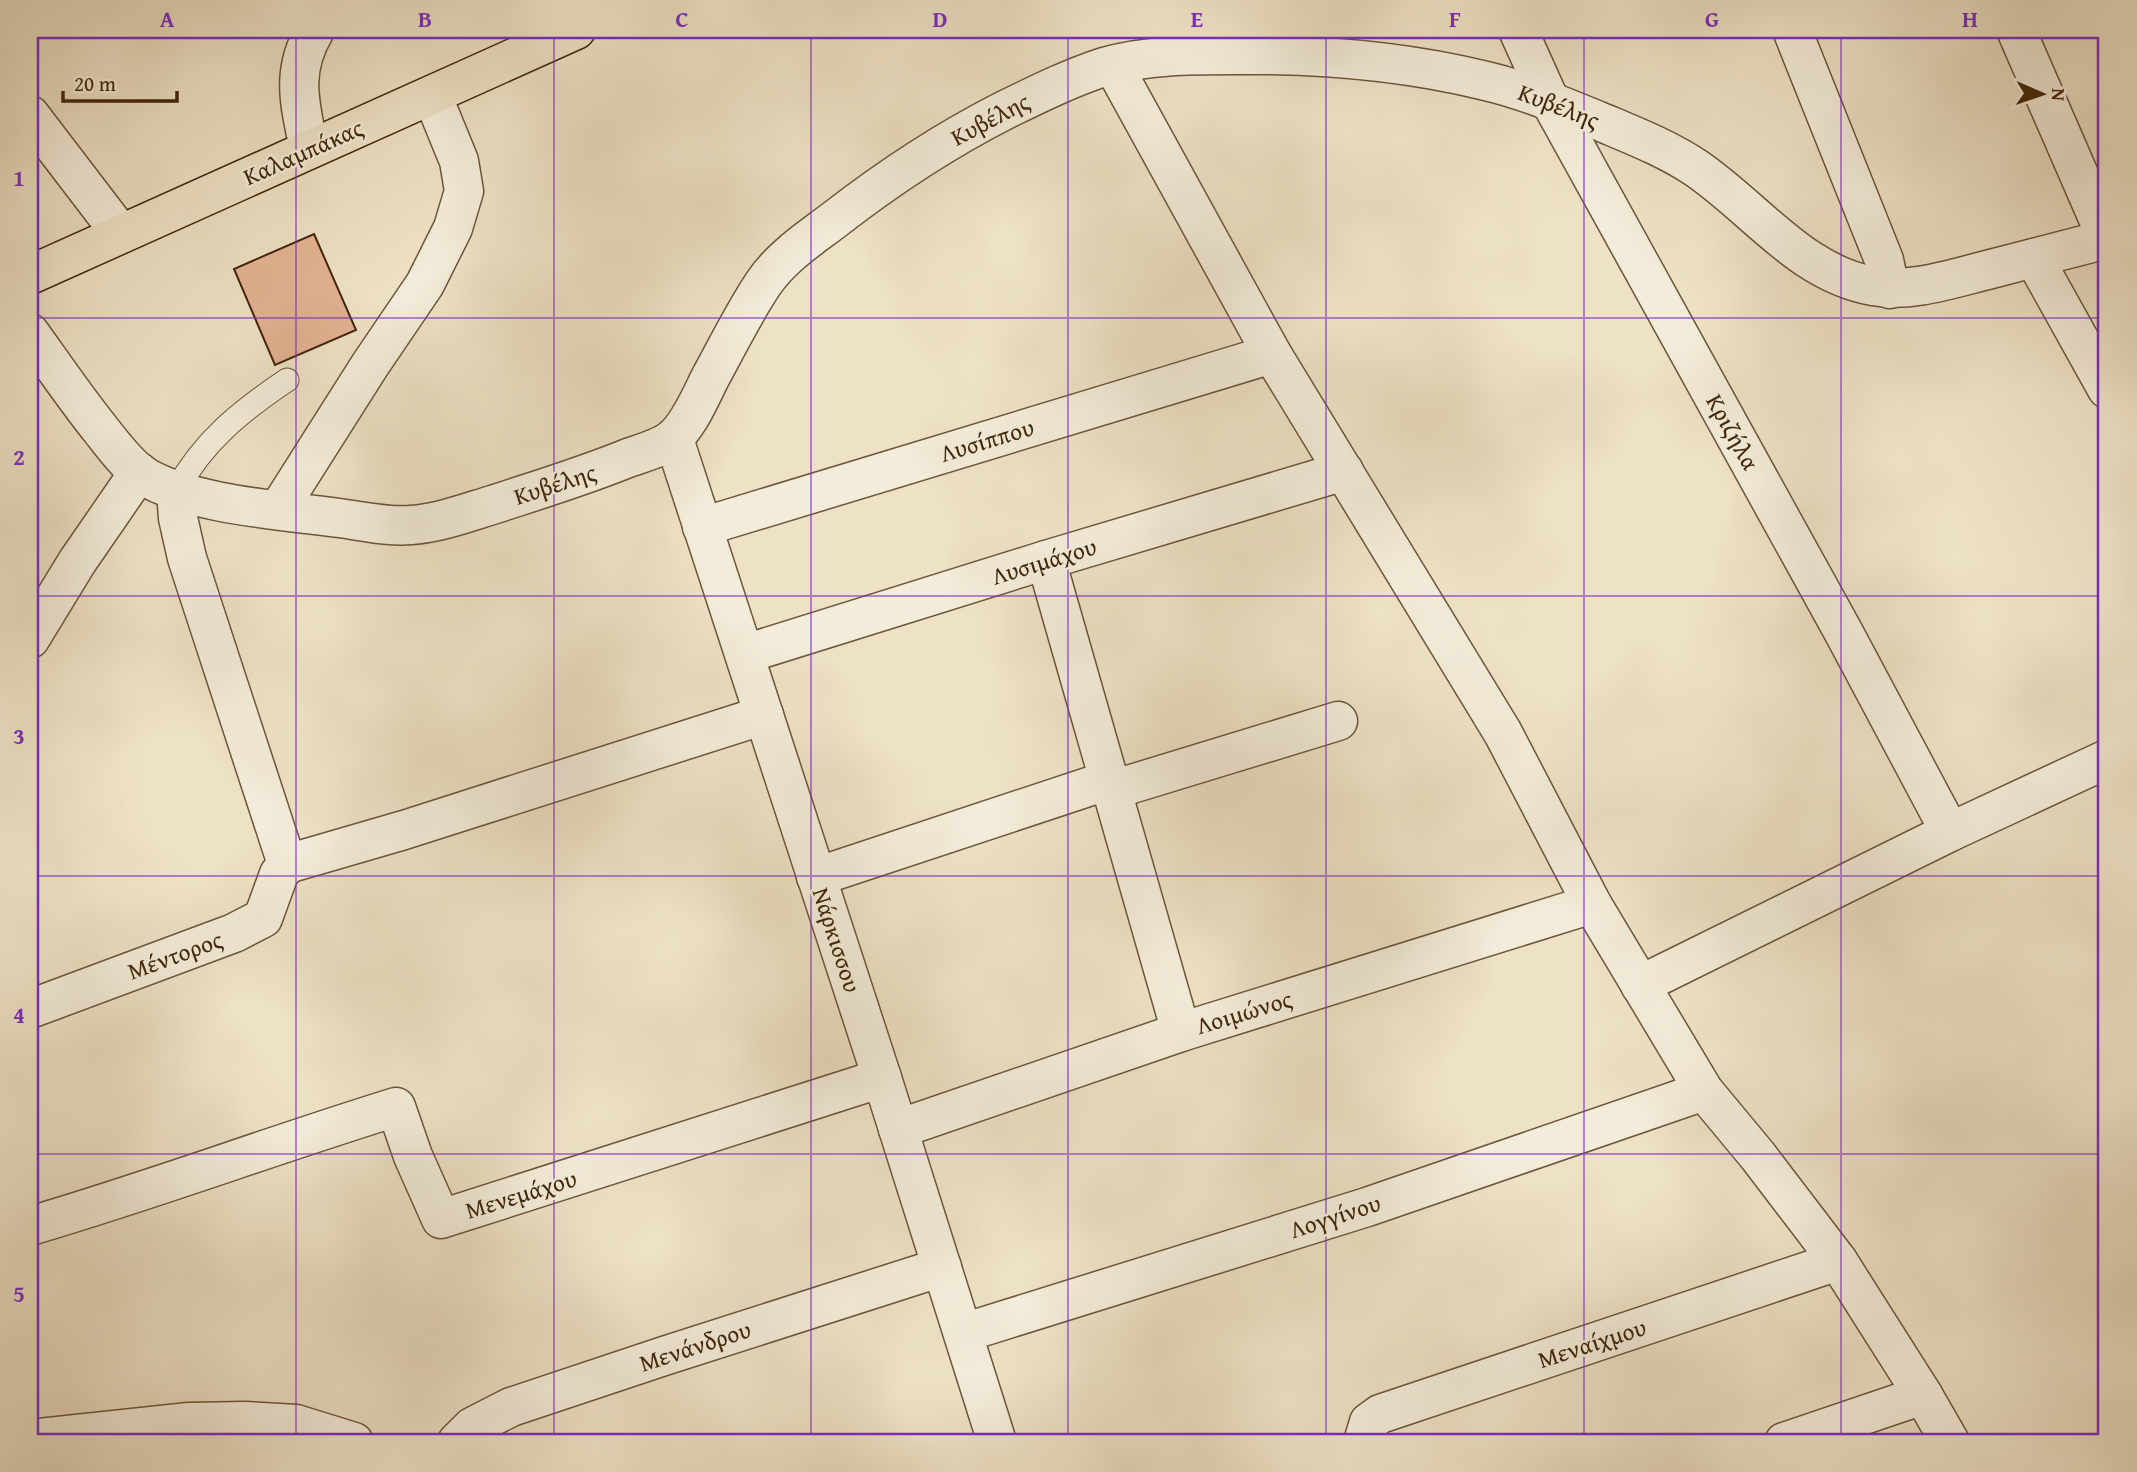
<svg xmlns="http://www.w3.org/2000/svg" width="2137" height="1472" viewBox="0 0 2137 1472" font-family="'Gentium Book Plus',serif">
<style>
.building{fill:#e3b292;stroke:#412608;stroke-width:2}
.lines{fill:none;stroke-linecap:round;stroke-linejoin:round}
.service-casing{stroke:#6c5538;stroke-width:25}
.minor-casing{stroke:#6c5538;stroke-width:41}
.primary-casing{stroke:#412608;stroke-width:41}
.service{stroke:#f3ecda;stroke-width:23}
.minor{stroke:#f3ecda;stroke-width:38}
.primary{stroke:#ede1c6;stroke-width:38}
.grid{fill:none;stroke:#7b2cbf;stroke-width:2;stroke-opacity:0.55}
.labels{text-anchor:middle;dominant-baseline:central;stroke-width:5;stroke-linejoin:round;paint-order:stroke}
.street-label{font-size:24px;fill:#412608;stroke:#f3ecda}
.neatline{fill:none;stroke:#7b2cbf;stroke-width:2.5}
.grid-label{font-size:23px;text-anchor:middle;font-weight:bold;fill:#7b2cbf}
</style>
<rect width="100%" height="100%" fill="#ede1c6"/>
<filter id="stains"><feTurbulence type="fractalNoise" baseFrequency=".00286" numOctaves="4"/><feColorMatrix values="0 0 0 0 .2 0 0 0 0 .09 0 0 0 0 .02 0 0 0 .5 -.17"/></filter>
<radialGradient id="worn" r=".72"><stop offset=".6" stop-color="#630" stop-opacity="0"/><stop offset="1" stop-color="#630" stop-opacity=".3"/></radialGradient>
<polygon class="building" points="314,234 356,330 275,365 234,269"/>
<g class="lines">
<defs>
<path id="service" d="M 176,491 C 203,441 241,411 287,380"/>
<g id="minor">
<polyline points="1518,30 1550,101 1844,633 1950,832"/>
<polyline points="1792,30 1884,260 1890,289"/>
<polyline points="2016,30 2107,239"/>
<polyline points="1113,65 1272,354 1503,733 1592,904 1704,1091 1758,1156 1838,1261 1923,1395 1950,1442"/>
<polyline points="30,115 121,234"/>
<path d="M 309,149 C 300,104 290,72 315,30"/>
<polyline points="2034,258 2107,389"/>
<path d="M 30,333 C 53,365 76,399 101,430 C 113,445 125,462 141,474 C 185,504 285,511 339,518 C 363,521 387,527 411,525 C 439,523 466,513 492,505 C 538,490 584,476 628,458 C 642,453 661,448 672,439 C 688,427 701,396 710,378 C 727,347 743,314 763,284 C 781,257 809,239 834,220 C 888,178 944,141 1005,110 C 1038,94 1070,78 1104,67 C 1146,55 1192,55 1235,55 C 1319,54 1404,61 1486,81 C 1525,90 1562,106 1599,121 C 1632,135 1666,148 1696,168 C 1755,208 1800,273 1873,286 C 1912,293 1954,278 1991,269 C 2030,259 2069,249 2107,239"/>
<polyline points="674,439 882,1078 997,1442"/>
<polyline points="176,491 178,518 187,558 287,864"/>
<polyline points="278,510 370,365 425,284 453,228 464,191 459,161 432,95"/>
<polyline points="702,527 1272,354"/>
<polyline points="1046,560 1181,1032"/>
<polyline points="30,639 77,562 139,472"/>
<polyline points="745,654 1046,560 1344,471"/>
<polyline points="1112,790 1338,721"/>
<polyline points="287,864 404,830 764,715"/>
<polyline points="816,877 1109,780"/>
<polyline points="1640,985 1950,832 2107,759"/>
<polyline points="30,1009 234,933 263,918 279,874 287,864"/>
<polyline points="898,1129 1181,1032 1592,904"/>
<path d="M 30,1226 C 153,1190 273,1145 396,1107 L 413,1156 L 441,1219 L 882,1078"/>
<polyline points="963,1333 1367,1207 1704,1091"/>
<polyline points="30,1439 189,1422 245,1421 296,1424 354,1442"/>
<polyline points="457,1442 472,1427 511,1407 664,1356 942,1267"/>
<polyline points="1363,1442 1369,1422 1380,1414 1838,1261"/>
<polyline points="1784,1442 1923,1395"/>
</g>
<polyline id="primary" points="30,275 576,30"/>
</defs>
<use href="#service" class="service-casing"/>
<use href="#minor" class="minor-casing"/>
<use href="#primary" class="primary-casing"/>
<use href="#service" class="service"/>
<use href="#minor" class="minor"/>
<use href="#primary" class="primary"/>
</g>
<path class="grid" d="M 296,30 L 296,1442M 554,30 L 554,1442M 811,30 L 811,1442M 1068,30 L 1068,1442M 1326,30 L 1326,1442M 1584,30 L 1584,1442M 1841,30 L 1841,1442M 30,318 L 2107,318M 30,596 L 2107,596M 30,876 L 2107,876M 30,1154 L 2107,1154"/>
<g class="labels">
<g class="street-label">
<text transform="translate(1559 106) rotate(21)">Κυβέλης</text>
<text transform="translate(990 119) rotate(-28)">Κυβέλης</text>
<text transform="translate(303 152) rotate(-24)">Καλαμπάκας</text>
<text transform="translate(1733 432) rotate(61)">Κριζήλα</text>
<text transform="translate(987 440) rotate(-17)">Λυσίππου</text>
<text transform="translate(555 484) rotate(-18)">Κυβέλης</text>
<text transform="translate(1044 561) rotate(-17)">Λυσιμάχου</text>
<text transform="translate(837 940) rotate(72)">Νάρκισσου</text>
<text transform="translate(175 955) rotate(-20)">Μέντορος</text>
<text transform="translate(1244 1012) rotate(-17)">Λοιμώνος</text>
<text transform="translate(521 1194) rotate(-17)">Μενεμάχου</text>
<text transform="translate(1335 1216) rotate(-18)">Λογγίνου</text>
<text transform="translate(1592 1343) rotate(-18)">Μεναίχμου</text>
<text transform="translate(695 1346) rotate(-18)">Μενάνδρου</text>
</g>
</g>
<rect width="2137" height="1472" fill="none" stroke="#ede1c6" stroke-width="77"/>
<g transform="translate(2042 94) rotate(92)" stroke="#f3ecda" stroke-width="5" paint-order="stroke">
<path d="M0-5L12 26L0 18L-12 26Z" fill="#412608"/>
<text y="-10" font-size="19" font-weight="bold" text-anchor="middle" fill="#412608">N</text>
</g>
<path d="M63 91v10h114v-10" fill="none" stroke="#412608" stroke-width="3.5"/>
<text x="74" y="91" font-size="21" fill="#412608" stroke="#f3ecda" stroke-width="5" paint-order="stroke">20 m</text>
<rect x="38" y="38" width="2060" height="1396" class="neatline"/>
<g class="grid-label">
<text x="167" y="27">A</text>
<text x="425" y="27">B</text>
<text x="682" y="27">C</text>
<text x="940" y="27">D</text>
<text x="1197" y="27">E</text>
<text x="1455" y="27">F</text>
<text x="1712" y="27">G</text>
<text x="1970" y="27">H</text>
<text x="19" y="186">1</text>
<text x="19" y="465">2</text>
<text x="19" y="744">3</text>
<text x="19" y="1023">4</text>
<text x="19" y="1302">5</text>
</g>
<rect width="100%" height="100%" filter="url(#stains)"/>
<rect width="100%" height="100%" fill="url(#worn)"/>
</svg>
